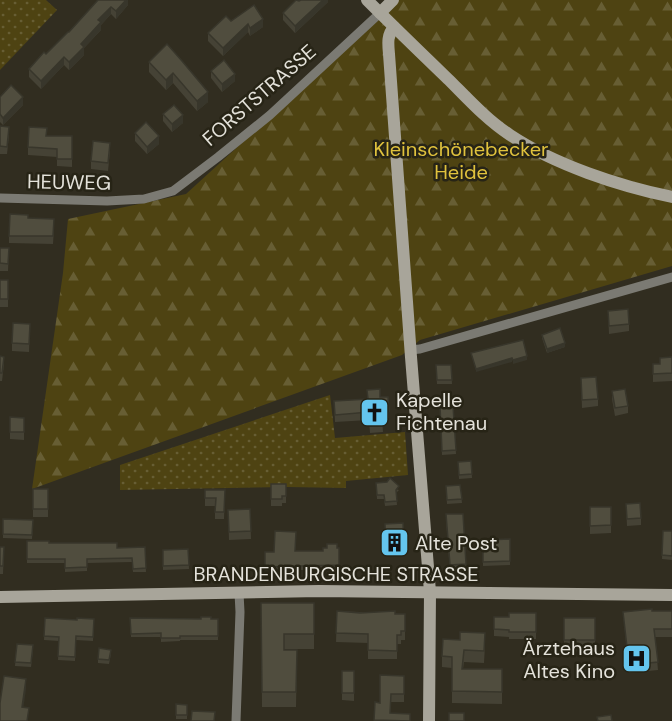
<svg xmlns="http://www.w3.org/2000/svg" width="672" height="721" viewBox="0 0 672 721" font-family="'DM Sans',sans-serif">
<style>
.grass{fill:url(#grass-dots)}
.forest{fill:url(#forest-firs)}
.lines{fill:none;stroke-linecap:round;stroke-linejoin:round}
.street{stroke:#7b7a73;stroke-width:9}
.secondary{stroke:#a8a59a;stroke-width:12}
.wall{fill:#454235}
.shaded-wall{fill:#38362b}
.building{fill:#504d3e;stroke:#38362b;stroke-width:1.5}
.labels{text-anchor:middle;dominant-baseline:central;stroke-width:5;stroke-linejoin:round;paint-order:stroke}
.street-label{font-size:20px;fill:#e4e2da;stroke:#272416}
.park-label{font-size:20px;fill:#e0c23d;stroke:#272416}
.poi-label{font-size:20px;fill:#e4e2da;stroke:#272416;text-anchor:start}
</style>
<defs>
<pattern id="grass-dots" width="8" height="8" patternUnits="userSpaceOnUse" patternTransform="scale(1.5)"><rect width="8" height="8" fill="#4e4312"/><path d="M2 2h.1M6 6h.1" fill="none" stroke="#675e34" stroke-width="1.8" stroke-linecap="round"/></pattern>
<pattern id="forest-firs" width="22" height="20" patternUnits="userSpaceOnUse" patternTransform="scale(1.5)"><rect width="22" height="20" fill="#4e4312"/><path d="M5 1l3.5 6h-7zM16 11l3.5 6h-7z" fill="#675e34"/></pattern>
</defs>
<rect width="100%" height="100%" fill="#312d20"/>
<g class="grass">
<polygon points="0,0 46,0 57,10 0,70"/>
<polygon points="330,395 335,438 405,432 408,475 346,481 346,488 288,487 120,490 120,465"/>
</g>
<polygon class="forest" points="398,0 672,0 672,266 420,340 402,355 32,489 63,273 68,219 186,194"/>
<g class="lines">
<g class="street">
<polyline points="0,198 107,201 144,199 173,191 218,157 270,115 380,13"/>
<polyline points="410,350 420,349 672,277"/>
<polyline points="236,721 240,612 239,593"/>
</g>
<g class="secondary">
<path d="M 367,0 C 394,27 421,53 449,80 C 468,99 487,120 510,135 C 555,165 619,186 672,197"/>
<polyline points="380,13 393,0"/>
<path d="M 394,27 C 387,35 388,43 389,54 L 411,357 L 430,592 L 429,721"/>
<polyline points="0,597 319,591 672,595"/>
</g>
</g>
<g class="wall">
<polygon points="98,0 128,0 128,5 116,19 111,14 101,25 101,30 84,48 84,55 69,70 64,65 41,89 29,77 29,69 69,32"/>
<polygon points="328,0 328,2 295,33 283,20 283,13 299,1"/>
<polygon points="231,21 263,27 250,36 248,32 223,56 208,41 208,33"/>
<polygon points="167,44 208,102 197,111 173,83 166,90 149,72 149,62"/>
<polygon points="211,71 235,81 222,92 211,78"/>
<polygon points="0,97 23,105 3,125 0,122"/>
<polygon points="163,114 183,123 172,132 163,121"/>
<polygon points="0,126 9,135 7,154 0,154"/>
<polygon points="135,133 159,144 147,154 135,141"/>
<polygon points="47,136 72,136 72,167 57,166 57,157 28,155 28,147"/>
<polygon points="110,151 108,171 91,169 91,161"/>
<polygon points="28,218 54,227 53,244 9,243 9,236"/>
<polygon points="0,248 9,248 8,271 0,271"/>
<rect x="0" y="280" width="8" height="27"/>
<polygon points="608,311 629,324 629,331 609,334"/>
<polygon points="30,324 29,352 12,351 12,343"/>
<polygon points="542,335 565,347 547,353 542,338"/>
<polygon points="0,356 4,364 2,381 0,381"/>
<polygon points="672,357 672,381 653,382 653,364 660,364"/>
<polygon points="436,365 451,365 452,384 437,384"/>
<polygon points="581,378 598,399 598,406 582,408"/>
<polygon points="367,390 380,397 389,411 389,418 382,419 383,432 370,433 369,420 335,422 334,401 367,399"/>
<polygon points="612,391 628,406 628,413 615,416 612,399"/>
<polygon points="440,406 453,406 456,454 442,455"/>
<polygon points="10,417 24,418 24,440 10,439"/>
<polygon points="471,461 472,478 459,479 458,462"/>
<polygon points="376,483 399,490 396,493 397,505 385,506 384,499 377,499"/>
<polygon points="271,484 286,484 286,503 282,503 282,506 271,506"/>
<polygon points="460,485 462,503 447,504 446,486"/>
<rect x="33" y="489" width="15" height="28"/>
<polygon points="205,490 225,490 224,519 215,519 215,506 205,506"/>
<polygon points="626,504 641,518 641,525 627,526"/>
<polygon points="590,507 611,507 611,533 590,534"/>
<polygon points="250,509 251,539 229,540 228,510"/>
<polygon points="3,519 33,520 32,539 3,538"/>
<polygon points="446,520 466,564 466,570 450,571"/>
<polygon points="403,523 404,555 386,556 385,524"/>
<polygon points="663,531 672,531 672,560 662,559"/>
<polygon points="510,539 510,565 483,566 483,540"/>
<polygon points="27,541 117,548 145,547 146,572 133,572 132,562 87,563 87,571 65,572 65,563 27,563"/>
<polygon points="0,547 4,547 3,574 0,574"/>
<polygon points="337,548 339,548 339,569 265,571 265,552 323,551"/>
<polygon points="188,549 189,569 163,570 163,550"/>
<polygon points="261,603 314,603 314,649 284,649 284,650 297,650 296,707 262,707"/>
<polygon points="337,611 405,614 405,640 401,640 401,644 397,644 397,659 368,659 368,643 336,642"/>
<polygon points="672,611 672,637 655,637 658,670 629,673 623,612"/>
<polygon points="536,613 536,639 509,639 509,637 494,636 494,617 509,617"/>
<polygon points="45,618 77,620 94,619 93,641 76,640 75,661 58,660 59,641 44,640"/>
<polygon points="130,618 218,619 218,640 180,640 180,641 161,642 161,637 131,637"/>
<polygon points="564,618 595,618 595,651 564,652"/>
<polygon points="17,644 33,649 31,667 15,666"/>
<polygon points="485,645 484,663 464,662 463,669 502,669 502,704 452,703 452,668 442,667 442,656"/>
<polygon points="111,654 109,664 98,663 98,659"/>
<polygon points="342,671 354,671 354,701 342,700"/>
<polygon points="404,676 404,702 391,702 390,713 410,721 374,721 375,702 380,703"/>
<polygon points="176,704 187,705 187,719 176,719"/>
</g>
<g class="shaded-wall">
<polygon points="126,0 128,0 128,5 116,19 116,11"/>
<polygon points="323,0 328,0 328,2 295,33 295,26"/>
<polygon points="111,7 111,14 101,25 101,30 84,48 84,55 69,70 69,62 81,44 98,20"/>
<polygon points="263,19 263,27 250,36 250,28"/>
<polygon points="248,24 248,32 223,56 223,48"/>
<polygon points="64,57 64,65 41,89 41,81"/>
<polygon points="173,73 173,83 166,90 166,80"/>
<polygon points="235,74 235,81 222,92 222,84"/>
<polygon points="208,92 208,102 197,111 197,101"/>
<polygon points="23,97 23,105 3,125 3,118"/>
<polygon points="183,115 183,123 172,132 172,124"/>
<polygon points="159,136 159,144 147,154 147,147"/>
<polygon points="565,343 565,347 547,353 547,349"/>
<polygon points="527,356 527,360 513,364 513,360"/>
<polygon points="512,358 512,362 476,372 476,369"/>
<polygon points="26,679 26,689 22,717 22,707"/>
</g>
<g class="building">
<polygon points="98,0 126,0 116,11 111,7 98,20 101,22 81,44 84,47 69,62 64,57 41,81 29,69 44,52 46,54 68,32 69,32"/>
<polygon points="296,0 299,1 301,0 323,0 295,26 283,13"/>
<polygon points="254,5 263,19 250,28 248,24 223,48 208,33 226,16 231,21"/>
<polygon points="167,44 182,61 208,92 197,101 173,73 166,80 149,62"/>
<polygon points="224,60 235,74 222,84 211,71"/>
<polygon points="11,85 23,97 3,118 0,114 0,97"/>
<polygon points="174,105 183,115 172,124 163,114"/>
<polygon points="146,122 159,136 147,147 135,133"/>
<polygon points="0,126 9,127 7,147 0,146"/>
<polygon points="29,127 47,128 46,136 72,136 72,159 57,159 57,149 28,147"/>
<polygon points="93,141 110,143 108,163 91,161"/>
<polygon points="10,214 28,215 28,218 54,219 53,236 9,236"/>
<polygon points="0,248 9,248 8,264 0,263"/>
<rect x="0" y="280" width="8" height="19"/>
<polygon points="628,309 629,324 609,326 608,311"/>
<polygon points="13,323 30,324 29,344 12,343"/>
<polygon points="560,328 565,343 547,349 542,335"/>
<polygon points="523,340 527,356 513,360 512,358 476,369 471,353"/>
<polygon points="0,356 4,357 2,373 0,373"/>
<polygon points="672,357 672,373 653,374 653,364 660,364 660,358"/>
<polygon points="436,365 451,365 452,380 437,380"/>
<polygon points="596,377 598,399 582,400 581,378"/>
<polygon points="380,389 380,397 388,397 389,411 381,412 383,425 370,426 369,412 335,415 334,401 368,399 367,390"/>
<polygon points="625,389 628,406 615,408 612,391"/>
<polygon points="440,406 453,406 456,450 442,451"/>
<polygon points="10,417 24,418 24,432 10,432"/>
<polygon points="471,461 472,474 459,475 458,462"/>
<polygon points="390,478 399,486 396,490 397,501 385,502 384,495 377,495 376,483 387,482"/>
<polygon points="271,484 286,484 286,496 282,496 282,499 271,499"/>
<polygon points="460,485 462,499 447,500 446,486"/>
<rect x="33" y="489" width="15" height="20"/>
<polygon points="205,490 225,490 224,512 215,512 216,498 205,498"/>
<polygon points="640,503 641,518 627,519 626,504"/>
<polygon points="590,507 611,507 611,525 590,526"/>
<polygon points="250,509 251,531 229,532 228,510"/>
<polygon points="446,514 463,514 466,564 450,565"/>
<polygon points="3,519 33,520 32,535 3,534"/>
<polygon points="403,523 404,547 386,548 385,524"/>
<polygon points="275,531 296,532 295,551 323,551 323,548 327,548 327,544 337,544 337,548 339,548 339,565 265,567 265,552 274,552"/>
<polygon points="663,531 672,531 672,556 662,555"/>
<polygon points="510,539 510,561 483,562 483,540"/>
<polygon points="27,541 49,541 49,543 117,543 117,548 145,547 146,568 133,569 132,558 87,559 87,567 65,568 65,559 27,559"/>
<polygon points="0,547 4,547 3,566 0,566"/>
<polygon points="188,549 189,565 163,566 163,550"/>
<polygon points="261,603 314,603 314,634 284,634 284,650 297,650 296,692 262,692"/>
<polygon points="652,609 652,611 672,611 672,629 654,629 658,662 629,665 623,612"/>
<polygon points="337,611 360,613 395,611 395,614 405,614 405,631 401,631 401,635 397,635 397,651 368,650 368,634 336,633"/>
<polygon points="509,613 536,613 536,632 509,632 509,630 494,629 494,617 509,617"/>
<polygon points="201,617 211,617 211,619 218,619 218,636 180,636 180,638 161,638 161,633 131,634 130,618 201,619"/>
<polygon points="45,618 77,620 77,618 94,619 93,637 76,636 75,657 58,656 59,637 44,636"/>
<rect x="564" y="618" width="31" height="22"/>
<polygon points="460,632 485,633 484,651 464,650 462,669 502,669 502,692 452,691 452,657 442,656 443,639 460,640"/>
<polygon points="17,644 33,645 31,663 15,662"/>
<polygon points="99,648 111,650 109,660 98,659"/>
<rect x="342" y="671" width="12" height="22"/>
<polygon points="380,675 404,676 404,694 391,694 390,713 410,714 410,721 374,720 375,702 380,703"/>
<polygon points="4,676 26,679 22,707 29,708 27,721 0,721 0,703"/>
<polygon points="176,704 187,705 187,715 176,715"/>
<polygon points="192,711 215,712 214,721 191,721"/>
<rect x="449" y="713" width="15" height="8"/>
<polygon points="611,715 612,721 598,721 597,717"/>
</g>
<defs>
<symbol id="church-square" viewBox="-11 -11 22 22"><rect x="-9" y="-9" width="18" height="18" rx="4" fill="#64c5ee" stroke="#272416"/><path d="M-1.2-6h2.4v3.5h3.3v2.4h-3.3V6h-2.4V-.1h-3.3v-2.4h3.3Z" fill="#111"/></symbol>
<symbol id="building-square" viewBox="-11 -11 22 22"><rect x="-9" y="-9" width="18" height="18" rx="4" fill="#64c5ee" stroke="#272416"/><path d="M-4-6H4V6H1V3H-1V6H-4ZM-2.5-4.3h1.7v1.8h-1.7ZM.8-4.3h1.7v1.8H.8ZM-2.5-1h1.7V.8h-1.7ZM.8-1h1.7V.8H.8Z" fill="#111"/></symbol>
<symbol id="hospital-square" viewBox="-11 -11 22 22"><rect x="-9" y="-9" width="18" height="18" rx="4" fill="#64c5ee" stroke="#272416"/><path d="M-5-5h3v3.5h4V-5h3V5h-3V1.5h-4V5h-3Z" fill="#111"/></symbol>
</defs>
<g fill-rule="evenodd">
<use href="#church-square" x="358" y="396" width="33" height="33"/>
<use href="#building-square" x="378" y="526" width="33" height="33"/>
<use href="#hospital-square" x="620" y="642" width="33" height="33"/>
</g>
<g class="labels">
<g class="street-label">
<text transform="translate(259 95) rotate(-41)">FORSTSTRASSE</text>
<text transform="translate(69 182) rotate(1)">HEUWEG</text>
<text x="336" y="574">BRANDENBURGISCHE STRASSE</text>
</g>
<g class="park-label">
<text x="461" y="149">Kleinschönebecker<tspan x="461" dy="23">Heide</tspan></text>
</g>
<g class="poi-label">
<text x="396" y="400">Kapelle<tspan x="396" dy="23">Fichtenau</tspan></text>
<text x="415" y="543">Alte Post</text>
<text x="615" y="648" text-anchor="end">Ärztehaus<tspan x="615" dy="23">Altes Kino</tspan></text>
</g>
</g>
</svg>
